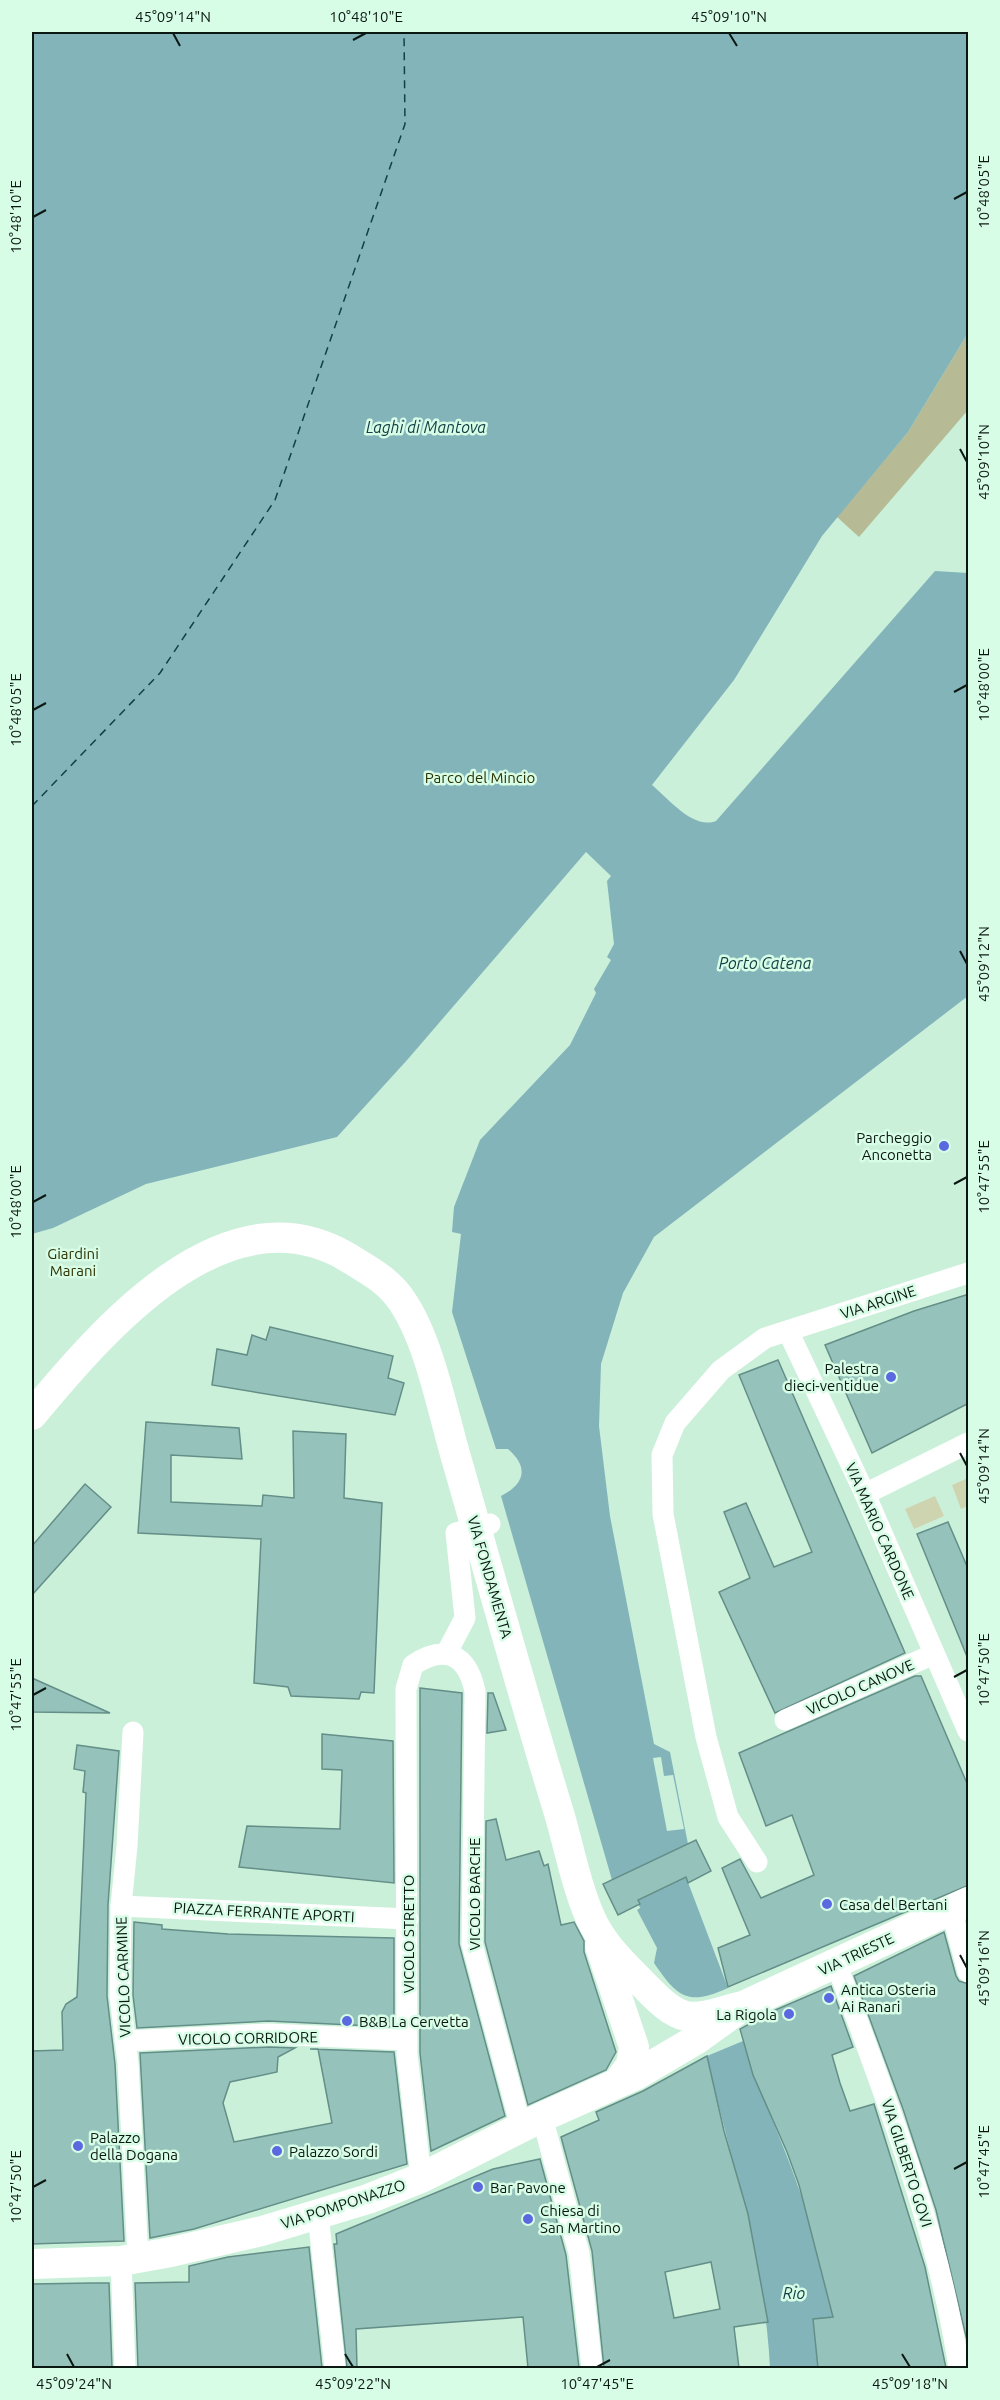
<svg xmlns="http://www.w3.org/2000/svg" width="1000" height="2400" viewBox="0 0 1000 2400" font-family="Ubuntu,sans-serif">
<style>
.green{fill:#cfd4b0}
.forest{fill:#b6bb95}
.water{fill:#83b4ba}
.pier{fill:#cbf0da}
.lines{fill:none;stroke-linecap:round;stroke-linejoin:round}
.ferry{stroke:#124045;stroke-width:1.5;stroke-dasharray:8 6;stroke-linecap:butt}
.building{fill:#95c2ba;stroke:#648f88;stroke-width:1.5;fill-rule:evenodd}
.street{stroke:#fff;stroke-width:21}
.secondary{stroke:#fff;stroke-width:30}
.ticks{fill:none;stroke:#0b1811;stroke-width:2}
.poi-dot{fill:#5a69e0;stroke:#d8fde7;stroke-width:2}
.labels{text-anchor:middle;dominant-baseline:central;stroke-width:5;stroke-linejoin:round;paint-order:stroke}
.park-label{font-size:15px;fill:#2d3101;stroke:#d8fde7}
.poi-label{font-size:15px;fill:#0b1811;stroke:#d8fde7;text-anchor:start}
.street-label{font-size:15px;fill:#0b1811;stroke:#d8fde7}
.water-label{font-size:16px;font-style:italic;fill:#124045;stroke:#d8fde7}
.neatline{fill:none;stroke:#0b1811;stroke-width:2}
.ticks-label{font-size:15px;text-anchor:middle;fill:#0b1811}
</style>
<rect width="100%" height="100%" fill="#cbf0da"/>
<g class="green">
<polygon points="968,1478 968,1506 961,1509 952,1485"/>
<polygon points="935,1496 944,1516 914,1529 905,1509"/>
</g>
<polygon class="forest" points="968,333 968,410 859,537 837,517 908,432"/>
<g class="water">
<path d="M 32,32 L 968,32 L 968,333 L 908,432 L 822,536 L 734,680 L 652,785 C 668,798 693,830 716,821 L 935,571 L 968,573 L 968,996 L 654,1237 L 623,1293 L 601,1364 L 599,1426 L 610,1516 L 654,1744 L 670,1752 L 688,1844 L 612,1880 L 501,1496 C 525,1484 529,1467 508,1449 L 496,1449 L 452,1312 L 461,1234 L 452,1232 L 454,1207 L 480,1140 L 570,1045 L 596,993 L 594,989 L 611,960 L 607,957 L 614,944 L 607,881 L 611,876 L 586,852 L 408,1059 L 337,1137 L 146,1184 L 53,1228 L 32,1234 Z"/>
<path d="M 686,1877 L 728,1988 C 688,2006 678,1998 654,1963 L 657,1948 L 637,1910 L 640,1908 L 637,1900 Z"/>
<path d="M 743,2041 C 759,2093 783,2141 800,2192 C 814,2233 822,2275 833,2317 L 813,2320 L 818,2368 L 770,2368 C 765,2261 730,2160 707,2056 Z"/>
</g>
<polygon class="pier" points="661,1757 664,1776 673,1775 684,1829 667,1831 653,1758"/>
<g class="lines">
<polyline class="ferry" points="32,806 160,673 275,500 405,124 404,32"/>
</g>
<g class="building">
<polygon points="969,1294 969,1403 872,1453 825,1345 914,1311"/>
<polygon points="270,1327 393,1356 388,1378 404,1383 395,1415 212,1385 217,1349 247,1355 252,1335 266,1340"/>
<polygon points="778,1360 905,1653 775,1713 719,1592 750,1578 724,1512 746,1503 774,1567 812,1552 739,1375"/>
<polygon points="146,1422 239,1428 242,1459 171,1455 171,1502 262,1506 263,1495 294,1498 293,1431 346,1434 344,1498 382,1503 374,1693 361,1692 359,1699 291,1696 288,1687 254,1683 261,1539 138,1533"/>
<polygon points="85,1484 111,1507 32,1595 32,1546"/>
<polygon points="948,1522 969,1571 968,1659 917,1534"/>
<polygon points="915,1676 921,1676 969,1788 969,1885 728,1987 718,1948 750,1935 722,1868 740,1859 761,1898 814,1875 792,1815 766,1826 739,1753"/>
<polygon points="32,1678 110,1713 32,1712"/>
<polygon points="420,1688 462,1693 459,1944 505,2116 431,2151 420,2053"/>
<polygon points="488,1693 493,1693 506,1730 487,1733"/>
<polygon points="322,1734 393,1741 394,1883 239,1867 247,1826 340,1829 342,1770 322,1769"/>
<polygon points="77,1745 119,1751 108,1905 107,1996 115,2064 124,2241 32,2244 32,2051 63,2050 62,2012 66,2004 77,1997 86,1793 83,1792 85,1771 74,1769"/>
<polygon points="496,1819 506,1860 539,1851 544,1866 548,1864 561,1925 574,1922 584,1941 584,1952 616,2052 606,2070 528,2105 485,1942 486,1821"/>
<polygon points="696,1840 711,1871 688,1883 686,1877 638,1900 640,1904 618,1915 603,1884"/>
<polygon points="134,1922 162,1925 162,1929 228,1934 394,1938 394,2027 268,2021 137,2028 133,1995"/>
<polygon points="944,1932 956,1976 959,1981 969,1984 969,2349 936,2210 903,2109 854,1976"/>
<polygon points="831,1986 853,2047 832,2055 840,2083 850,2111 874,2104 925,2267 946,2368 818,2368 813,2319 833,2317 799,2185 787,2152 753,2075 740,2029 773,2011"/>
<polygon points="269,2047 295,2048 278,2057 277,2072 230,2082 223,2103 234,2142 332,2123 318,2049 310,2049 394,2052 407,2164 194,2229 150,2238 140,2053"/>
<path d="M 707,2056 L 724,2131 L 748,2214 L 768,2322 L 734,2327 L 739,2368 L 604,2368 L 592,2251 L 561,2137 L 599,2120 L 596,2112 L 643,2091 ZM 711,2262 L 720,2309 L 674,2318 L 665,2272 Z"/>
<polygon points="540,2159 566,2255 579,2368 528,2368 523,2317 356,2329 357,2368 347,2368 334,2244 337,2244 336,2234 493,2169"/>
<polygon points="309,2247 322,2368 138,2368 135,2283 189,2282 189,2266 228,2257"/>
<polygon points="92,2283 109,2283 112,2368 32,2368 32,2284"/>
</g>
<g class="lines">
<g class="street">
<polyline points="788,1331 865,1494 968,1731"/>
<polyline points="865,1494 968,1443"/>
<polyline points="446,1654 465,1618 456,1533 490,1524"/>
<polyline points="785,1720 934,1654"/>
<polyline points="133,1732 127,1846 121,1906 120,1996 128,2063 138,2258"/>
<polyline points="757,1862 728,1817 706,1737 663,1514 662,1455 675,1423 721,1370 765,1338 968,1273"/>
<polyline points="121,1906 408,1919"/>
<polyline points="951,1909 968,1972"/>
<path d="M 836,1963 C 885,2096 938,2228 959,2368"/>
<polyline points="125,2041 269,2034 407,2040"/>
<polyline points="542,2117 579,2253 592,2368"/>
<path d="M 421,2178 L 407,2054 L 406,1689 L 413,1665 C 445,1644 467,1654 475,1691 L 472,1944 L 521,2127"/>
<polyline points="318,2215 335,2368"/>
<polyline points="121,2261 125,2368"/>
</g>
<g class="secondary">
<path d="M 32,1415 C 102,1331 225,1185 347,1257 C 368,1270 388,1280 402,1301 C 430,1342 443,1414 457,1461 C 491,1579 523,1696 559,1813 C 569,1846 578,1895 594,1925 C 606,1948 626,1967 644,1985 C 655,1996 669,2012 686,2016 C 703,2020 726,2009 743,2006"/>
<polyline points="600,1946 634,2047 631,2065 618,2082"/>
<polyline points="32,2264 121,2261 171,2252 262,2231 368,2199 421,2178 542,2117 636,2075 697,2039 743,2006 968,1902"/>
</g>
</g>
<path class="ticks" d="M 173,33 L 180,46M 729,33 L 737,46M 353,40 L 366,33M 954,199 L 967,192M 33,217 L 46,210M 960,449 L 967,462M 954,692 L 967,685M 33,710 L 46,703M 960,951 L 967,964M 954,1184 L 967,1177M 33,1202 L 46,1195M 960,1453 L 967,1466M 954,1677 L 967,1670M 33,1695 L 46,1688M 960,1955 L 967,1968M 954,2169 L 967,2162M 33,2187 L 46,2180M 67,2354 L 74,2367M 345,2354 L 353,2367M 902,2354 L 910,2367M 597,2367 L 610,2360"/>
<g class="poi-dot">
<circle cx="944" cy="1146" r="6"/>
<circle cx="891" cy="1377" r="6"/>
<circle cx="827" cy="1904" r="6"/>
<circle cx="829" cy="1998" r="6"/>
<circle cx="789" cy="2014" r="6"/>
<circle cx="347" cy="2021" r="6"/>
<circle cx="78" cy="2146" r="6"/>
<circle cx="277" cy="2151" r="6"/>
<circle cx="478" cy="2187" r="6"/>
<circle cx="528" cy="2219" r="6"/>
</g>
<g class="labels">
<g class="park-label">
<text x="480" y="777">Parco del Mincio</text>
<text x="73" y="1253">Giardini<tspan x="73" dy="17">Marani</tspan></text>
</g>
<g class="poi-label">
<text x="932" y="1137" text-anchor="end">Parcheggio<tspan x="932" dy="17">Anconetta</tspan></text>
<text x="879" y="1368" text-anchor="end">Palestra<tspan x="879" dy="17">dieci-ventidue</tspan></text>
<text x="839" y="1904">Casa del Bertani</text>
<text x="841" y="1989">Antica Osteria<tspan x="841" dy="17">Ai Ranari</tspan></text>
<text x="777" y="2014" text-anchor="end">La Rigola</text>
<text x="359" y="2021">B&amp;B La Cervetta</text>
<text x="90" y="2137">Palazzo<tspan x="90" dy="17">della Dogana</tspan></text>
<text x="289" y="2151">Palazzo Sordi</text>
<text x="490" y="2187">Bar Pavone</text>
<text x="540" y="2210">Chiesa di<tspan x="540" dy="17">San Martino</tspan></text>
</g>
<g class="street-label">
<text transform="translate(878 1302) rotate(-18)">VIA ARGINE</text>
<text transform="translate(880 1531) rotate(66)">VIA MARIO CARDONE</text>
<text transform="translate(490 1577) rotate(74)">VIA FONDAMENTA</text>
<text transform="translate(860 1687) rotate(-24)">VICOLO CANOVE</text>
<text transform="translate(474 1894) rotate(-90)">VICOLO BARCHE</text>
<text transform="translate(264 1912) rotate(3)">PIAZZA FERRANTE APORTI</text>
<text transform="translate(408 1934) rotate(-90)">VICOLO STRETTO</text>
<text transform="translate(856 1954) rotate(-25)">VIA TRIESTE</text>
<text transform="translate(123 1977) rotate(-92)">VICOLO CARMINE</text>
<text transform="translate(248 2038) rotate(-1)">VICOLO CORRIDORE</text>
<text transform="translate(907 2163) rotate(72)">VIA GILBERTO GOVI</text>
<text transform="translate(343 2204) rotate(-18)">VIA POMPONAZZO</text>
</g>
<g class="water-label">
<text x="426" y="427">Laghi di Mantova</text>
<text x="765" y="963">Porto Catena</text>
<text x="794" y="2293">Rio</text>
</g>
</g>
<rect width="1000" height="2400" fill="none" stroke="#d8fde7" stroke-width="66"/>
<rect x="33" y="33" width="934" height="2334" class="neatline"/>
<g class="ticks-label">
<text x="173" y="22">45°09'14"N</text>
<text x="366" y="22">10°48'10"E</text>
<text x="729" y="22">45°09'10"N</text>
<text transform="translate(984 192) rotate(-90)" y="5">10°48'05"E</text>
<text transform="translate(16 217) rotate(-90)" y="5">10°48'10"E</text>
<text transform="translate(984 462) rotate(-90)" y="5">45°09'10"N</text>
<text transform="translate(984 685) rotate(-90)" y="5">10°48'00"E</text>
<text transform="translate(16 710) rotate(-90)" y="5">10°48'05"E</text>
<text transform="translate(984 964) rotate(-90)" y="5">45°09'12"N</text>
<text transform="translate(984 1177) rotate(-90)" y="5">10°47'55"E</text>
<text transform="translate(16 1202) rotate(-90)" y="5">10°48'00"E</text>
<text transform="translate(984 1466) rotate(-90)" y="5">45°09'14"N</text>
<text transform="translate(984 1670) rotate(-90)" y="5">10°47'50"E</text>
<text transform="translate(16 1695) rotate(-90)" y="5">10°47'55"E</text>
<text transform="translate(984 1968) rotate(-90)" y="5">45°09'16"N</text>
<text transform="translate(984 2162) rotate(-90)" y="5">10°47'45"E</text>
<text transform="translate(16 2187) rotate(-90)" y="5">10°47'50"E</text>
<text x="74" y="2389">45°09'24"N</text>
<text x="353" y="2389">45°09'22"N</text>
<text x="597" y="2389">10°47'45"E</text>
<text x="910" y="2389">45°09'18"N</text>
</g>
</svg>
